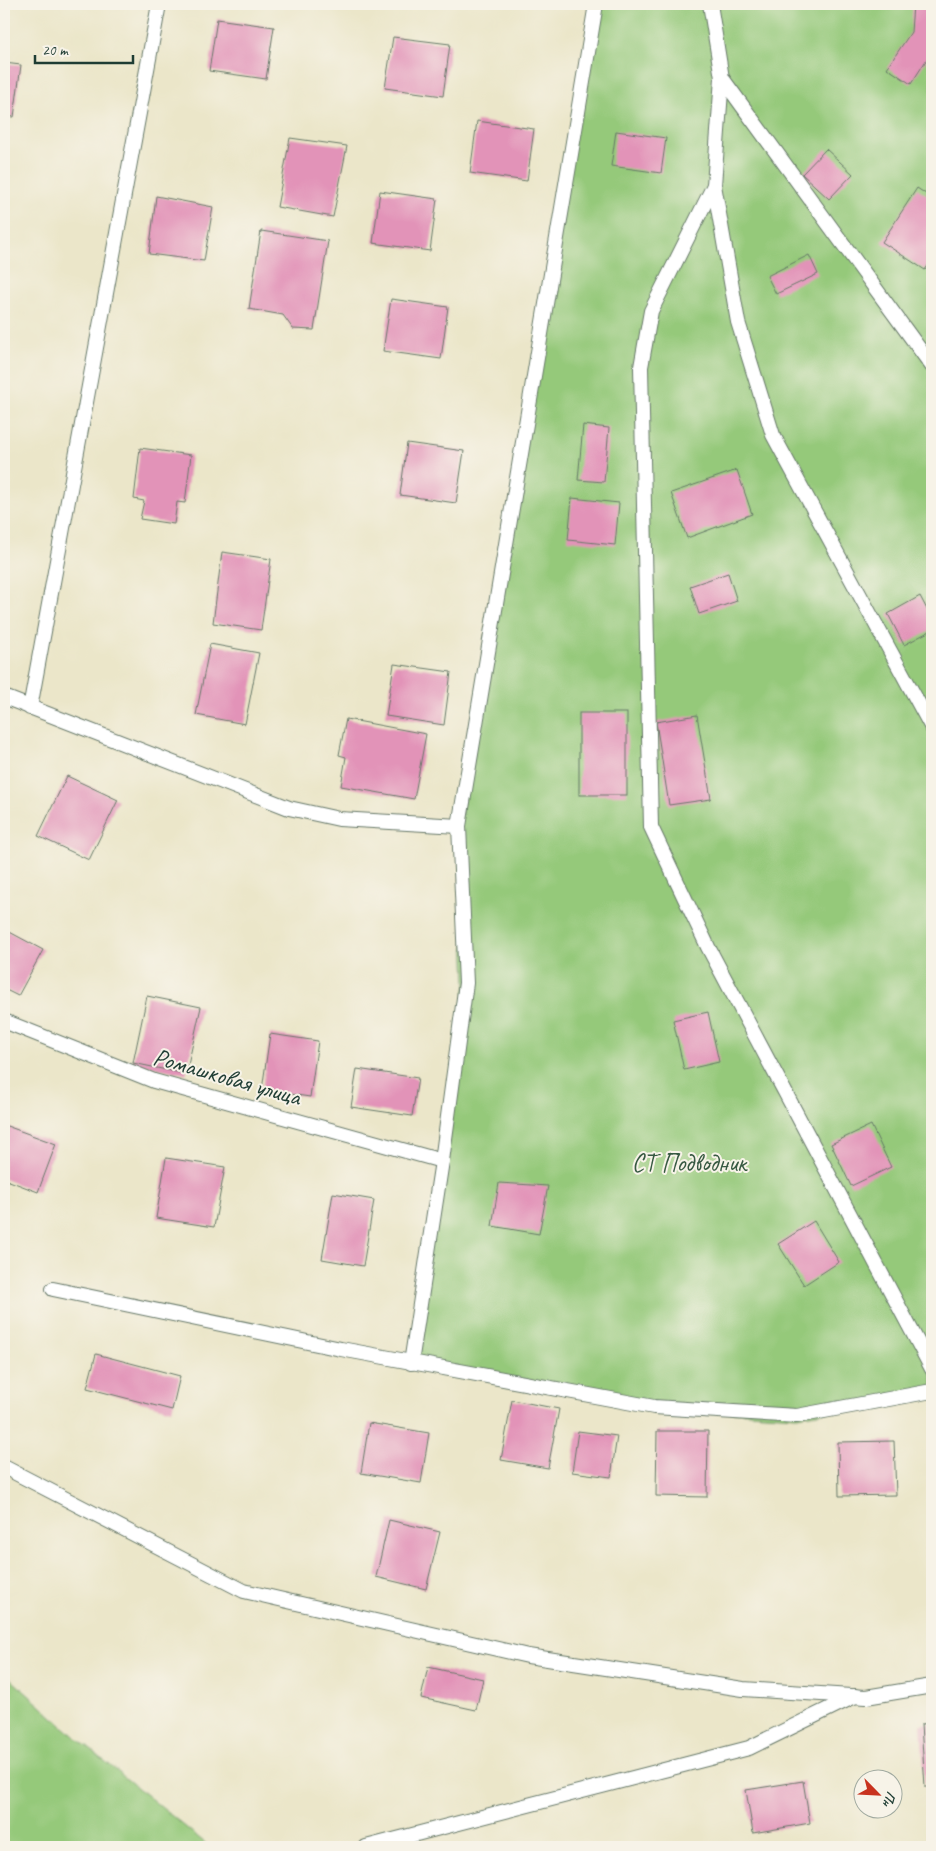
<svg xmlns="http://www.w3.org/2000/svg" width="936" height="1851" viewBox="0 0 936 1851" font-family="Caveat,sans-serif">
<style>
.green{fill:#95c97a;stroke:#5a8357}
.building{fill:#e293b8}
.lines{fill:none;stroke-linecap:round;stroke-linejoin:round}
.lane-casing{stroke:#667868;stroke-width:16}
.lane{stroke:#fff;stroke-width:14}
.labels{text-anchor:middle;dominant-baseline:central;stroke-width:4;stroke-linejoin:round;paint-order:stroke}
.street-label{font-size:25px;fill:#1f3d34;stroke:#f7f3e8}
.park-label{font-size:25px;fill:#375942;stroke:#f7f3e8}
</style>
<rect width="100%" height="100%" fill="#f7f3e8"/>
<filter id="ink" filterUnits="userSpaceOnUse"><feTurbulence type="fractalNoise" baseFrequency=".02" numOctaves="2"/><feDisplacementMap in="SourceGraphic" scale="10" xChannelSelector="R" yChannelSelector="G"/><feConvolveMatrix kernelMatrix="1 2 1 2 8 2 1 2 1" color-interpolation-filters="sRGB"/></filter>
<filter id="wash" filterUnits="userSpaceOnUse"><feTurbulence type="fractalNoise" baseFrequency=".0096" numOctaves="4" result="noise"/><feDisplacementMap in="SourceGraphic" scale="20" xChannelSelector="R" yChannelSelector="G"/><feGaussianBlur stdDeviation="1.12" result="paint"/><feColorMatrix in="noise" values="0 0 0 0 0 0 0 0 0 0 0 0 0 0 0 0 0 1.4 0 .05"/><feComposite in="paint" operator="in"/></filter>
<g filter="url(#wash)">
<rect width="100%" height="100%" fill="#ebe6c9"/>
<g class="green">
<polygon points="596,4 932,4 932,1395 797,1416 654,1407 411,1363 466,983 459,826"/>
<polygon points="4,1673 74,1736 210,1847 4,1847"/>
</g>
<g id="blocks">
<g class="building">
<polygon points="913,4 932,4 932,51 911,84 887,68 911,32"/>
<polygon points="217,19 274,27 266,79 209,71"/>
<polygon points="393,37 450,44 443,96 385,88"/>
<polygon points="4,63 21,65 14,117 4,116"/>
<polygon points="477,121 534,129 527,181 470,173"/>
<polygon points="616,131 666,138 661,173 611,166"/>
<polygon points="290,138 347,146 333,217 277,207"/>
<polygon points="826,149 853,174 829,199 802,174"/>
<polygon points="917,188 932,198 932,260 925,270 882,242"/>
<polygon points="380,191 437,199 430,251 373,243"/>
<polygon points="156,196 213,207 204,261 149,254"/>
<polygon points="261,231 328,241 314,330 293,329 283,315 249,309"/>
<polygon points="809,255 818,274 776,294 767,276"/>
<polygon points="391,299 448,307 441,359 383,351"/>
<polygon points="583,425 609,428 604,482 578,480"/>
<polygon points="407,443 464,451 456,503 400,495"/>
<polygon points="140,448 191,455 185,503 177,502 174,524 140,519 144,501 134,499"/>
<polygon points="737,470 752,514 687,538 671,493"/>
<polygon points="572,498 619,503 615,545 568,540"/>
<polygon points="222,552 271,559 261,630 213,623"/>
<polygon points="728,573 737,601 699,614 690,586"/>
<polygon points="920,596 932,619 932,630 904,645 888,614"/>
<polygon points="210,644 259,653 245,724 196,715"/>
<polygon points="394,664 451,672 444,725 386,716"/>
<rect x="579" y="713" width="48" height="82"/>
<polygon points="697,715 711,799 669,805 656,722"/>
<polygon points="346,719 426,734 414,799 341,786 346,757 339,755"/>
<polygon points="67,776 118,800 89,860 38,836"/>
<polygon points="4,929 43,950 18,996 4,989"/>
<polygon points="147,996 201,1007 186,1074 133,1063"/>
<polygon points="708,1012 719,1062 684,1070 673,1020"/>
<polygon points="270,1034 318,1041 310,1097 262,1090"/>
<polygon points="357,1069 418,1078 412,1116 351,1107"/>
<polygon points="4,1125 56,1144 38,1192 4,1179"/>
<polygon points="871,1125 891,1167 851,1186 831,1144"/>
<polygon points="166,1158 225,1167 214,1227 156,1218"/>
<polygon points="499,1183 548,1186 539,1234 492,1226"/>
<polygon points="333,1193 374,1200 363,1266 322,1259"/>
<polygon points="814,1221 839,1262 804,1285 778,1244"/>
<polygon points="96,1354 180,1376 172,1410 87,1388"/>
<polygon points="512,1400 559,1409 548,1468 501,1460"/>
<polygon points="369,1423 429,1433 421,1483 361,1473"/>
<polygon points="578,1431 617,1436 611,1477 572,1472"/>
<polygon points="657,1431 708,1431 707,1497 656,1496"/>
<polygon points="894,1441 896,1495 839,1496 838,1442"/>
<polygon points="389,1520 440,1532 426,1589 376,1577"/>
<polygon points="428,1667 483,1679 476,1710 421,1698"/>
<polygon points="932,1723 932,1787 925,1787 921,1724"/>
<polygon points="803,1781 810,1823 753,1833 746,1790"/>
</g>
</g>
</g>
<g filter="url(#ink)">
<use href="#blocks" fill-opacity="0" stroke="#667868" stroke-width="1"/>
<g class="lines">
<defs>
<g id="lane">
<polyline points="710,4 722,78 932,366"/>
<polyline points="722,78 714,185 738,322 773,435 932,728"/>
<polyline points="714,185 651,311 641,367 651,827 708,947 932,1369"/>
<polyline points="4,697 289,808 339,819 459,826"/>
<polyline points="30,708 159,4"/>
<polyline points="4,1021 154,1081 442,1161"/>
<polyline points="53,1289 341,1349 654,1407 797,1416 932,1391"/>
<polyline points="411,1363 442,1161 466,983 459,826 596,4"/>
<polyline points="4,1467 244,1591 528,1656 743,1689 866,1697 932,1686"/>
<polyline points="366,1847 749,1748 855,1696"/>
</g>
</defs>
<use href="#lane" class="lane-casing"/>
<use href="#lane" class="lane"/>
</g>
</g>
<g class="labels">
<g class="street-label">
<text transform="translate(227 1077) rotate(16)">Ромашковая улица</text>
</g>
<g class="park-label">
<text x="689" y="1163">СТ Подводник</text>
</g>
</g>
<rect width="936" height="1851" fill="none" stroke="#f7f3e8" stroke-width="20"/>
<g transform="translate(878 1794) rotate(114)"><circle r="24" fill="#f7f3e8" stroke="#a1aaa0"/>
<path d="M0-4L9 19L0 12L-9 19Z" fill="#c8321e"/>
<text y="-8" font-size="14" font-weight="bold" text-anchor="middle" fill="#1f3d34">Пн</text>
</g>
<path d="M35 55v8h98v-8" fill="none" stroke="#1f3d34" stroke-width="2.5"/>
<text x="42" y="55" font-size="15" fill="#1f3d34" stroke="#f7f3e8" stroke-width="4" paint-order="stroke">20 m</text>
</svg>
